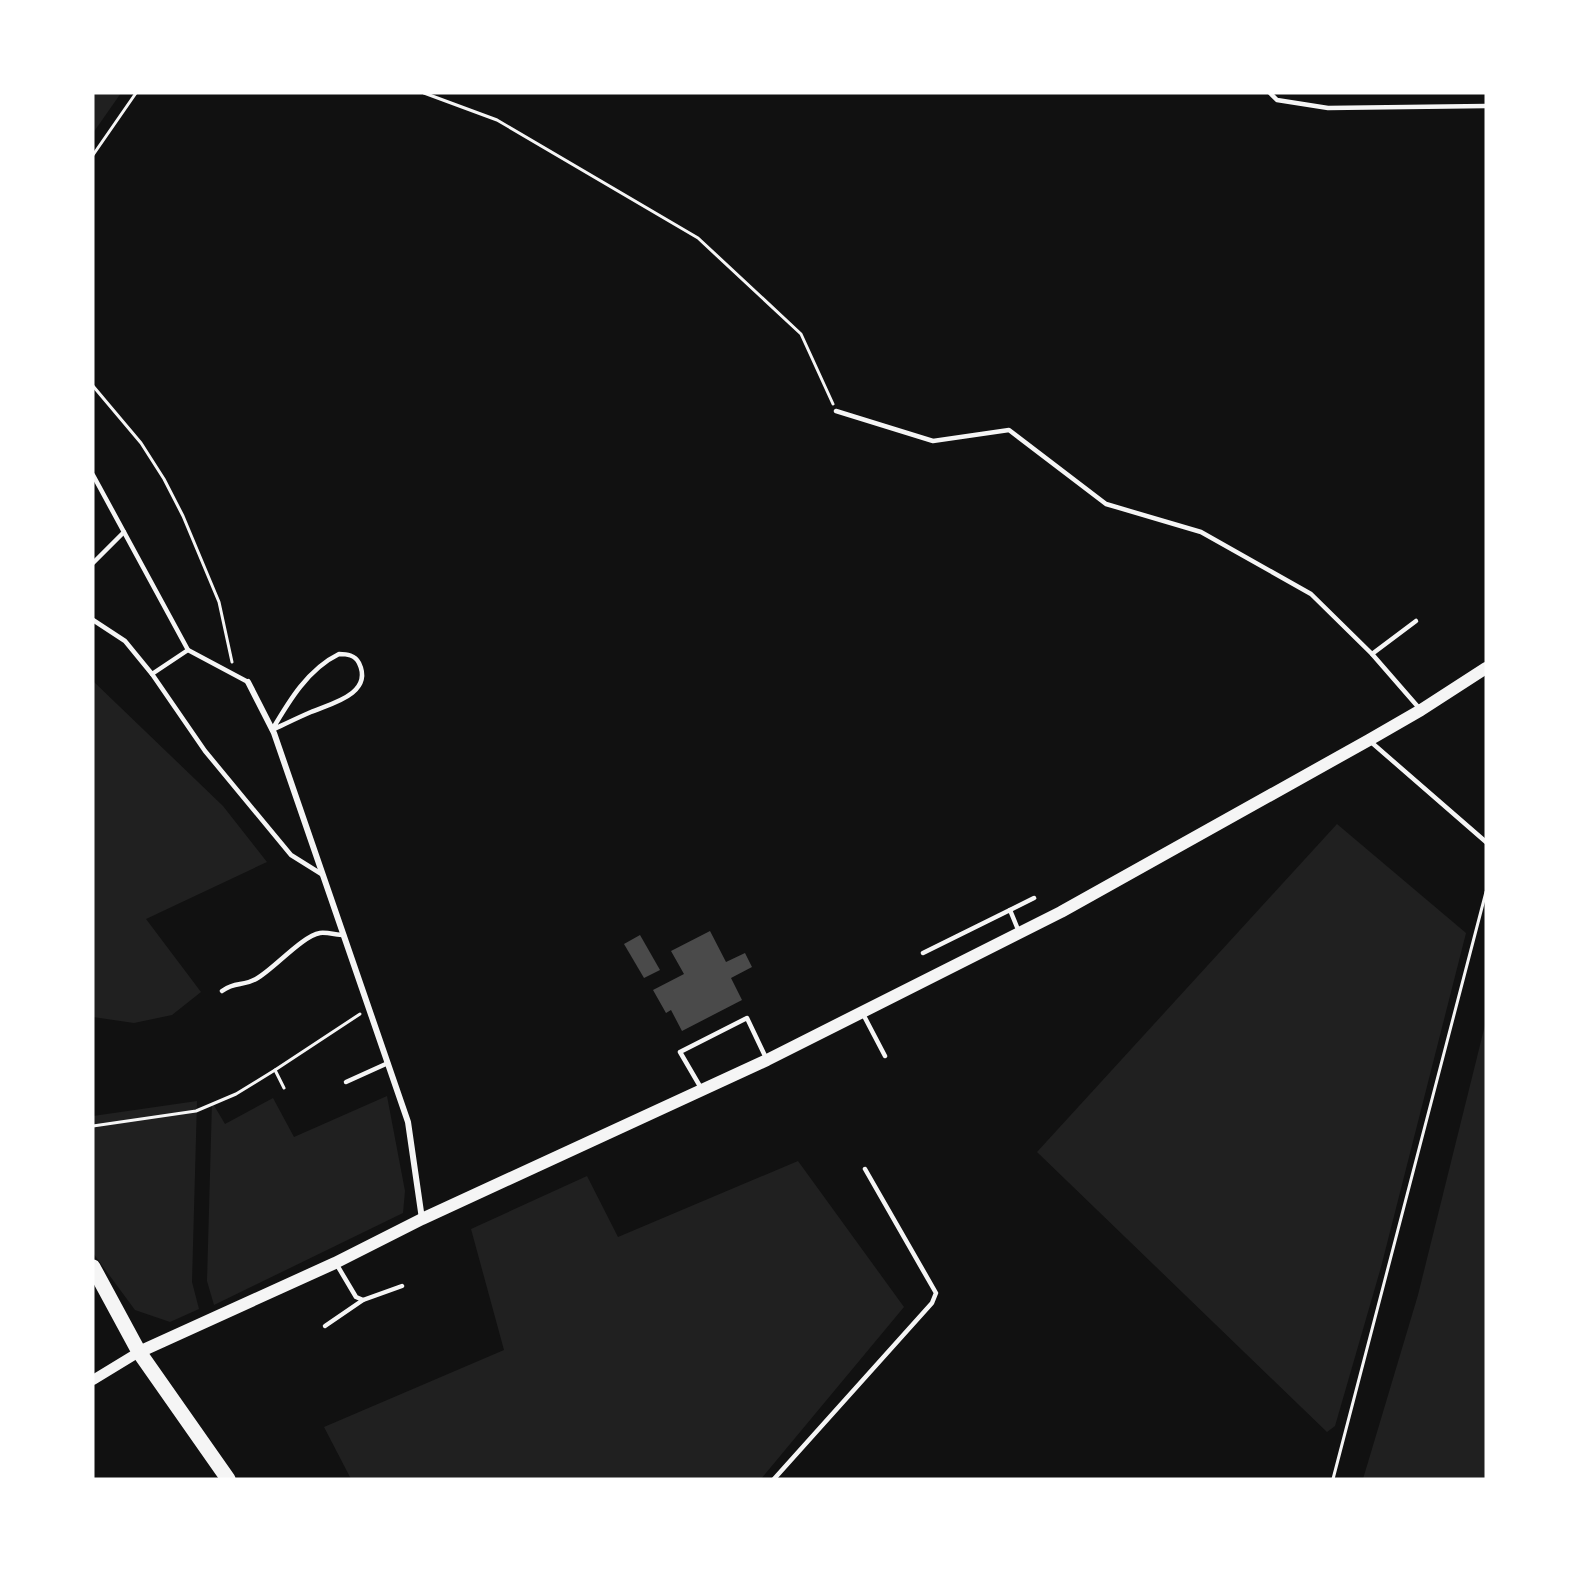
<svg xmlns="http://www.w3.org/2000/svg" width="1579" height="1572" viewBox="0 0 1579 1572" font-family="Poppins,sans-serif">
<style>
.green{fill:#202020}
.building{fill:#4a4a4a}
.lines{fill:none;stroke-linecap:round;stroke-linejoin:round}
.path{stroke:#f5f5f5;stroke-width:3}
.service{stroke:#f5f5f5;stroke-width:4.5}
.minor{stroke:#f5f5f5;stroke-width:6}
.tertiary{stroke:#f5f5f5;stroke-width:10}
.secondary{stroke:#f5f5f5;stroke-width:12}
.primary{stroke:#f5f5f5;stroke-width:15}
</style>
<rect width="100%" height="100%" fill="#111"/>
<g class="green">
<polygon points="93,93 121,93 93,133"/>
<polygon points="93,681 223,806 267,862 146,919 201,992 172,1015 134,1023 93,1017"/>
<polygon points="1337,824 1466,933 1381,1267 1335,1426 1327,1432 1037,1152"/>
<polygon points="1486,1021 1486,1479 1363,1479 1418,1295"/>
<polygon points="387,1096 405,1191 403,1213 214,1305 207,1281 212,1102 225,1124 273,1098 294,1137"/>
<polygon points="197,1101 192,1282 199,1309 170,1322 135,1310 93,1253 93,1116"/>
<polygon points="798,1161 904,1307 761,1479 351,1479 324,1427 504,1350 471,1229 587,1176 618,1237"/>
</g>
<g class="building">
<polygon points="710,931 726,962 745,953 752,967 731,978 742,1000 682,1031 671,1010 666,1013 653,990 684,974 671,951"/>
<polygon points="640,935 660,970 644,978 624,944"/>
</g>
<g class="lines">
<g class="path">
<polyline points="424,93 497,120 698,238 801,334 833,404"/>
<polyline points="93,155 136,93"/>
<polyline points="93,386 141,443 164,479 183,516 219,602 232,662"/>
<polyline points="284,1088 275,1070 360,1014"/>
<polyline points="93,1126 196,1111 236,1094 275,1070"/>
<polyline points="1333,1479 1486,892"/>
</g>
<g class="service">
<polyline points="1270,93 1277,100 1328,108 1486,106"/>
<polyline points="836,411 933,441 1009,430 1106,504 1201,532 1311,594 1372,654 1419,708"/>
<polyline points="93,475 188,650 248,682"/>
<polyline points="93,563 124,532"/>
<polyline points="93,620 125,641 152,674 188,650"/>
<path d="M 339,654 C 347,654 355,655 359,663 C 374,694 330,704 311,712 C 297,718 285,724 272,730 C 289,701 308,669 339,654 Z"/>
<polyline points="1372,654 1416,621"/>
<polyline points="152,674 205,751 291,855 323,875"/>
<polyline points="1371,742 1486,842"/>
<polyline points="1010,910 1034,898"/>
<polyline points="923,953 1010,910 1019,932"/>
<path d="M 222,991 C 236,981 242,987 256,979 C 274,969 302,936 320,933 C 327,932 337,935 344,935"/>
<polyline points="863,1014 885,1056"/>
<polyline points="346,1082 388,1063"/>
<polyline points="701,1088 680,1052 747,1018 766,1058"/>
<polyline points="337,1265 356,1297 363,1300 402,1286"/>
<polyline points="325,1326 363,1300"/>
<polyline points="774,1479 932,1303 936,1293 865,1169"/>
</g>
<polyline class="minor" points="248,682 274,733 408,1122 422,1219"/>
<polyline class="tertiary" points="93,1380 139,1352"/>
<polyline class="secondary" points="139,1352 335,1263 422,1219 767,1060 1061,912 1369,740 1421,710 1486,668"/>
<polyline class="primary" points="93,1267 139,1352 228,1479"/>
</g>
<rect width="1579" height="1572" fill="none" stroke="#ffffff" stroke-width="189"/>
</svg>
